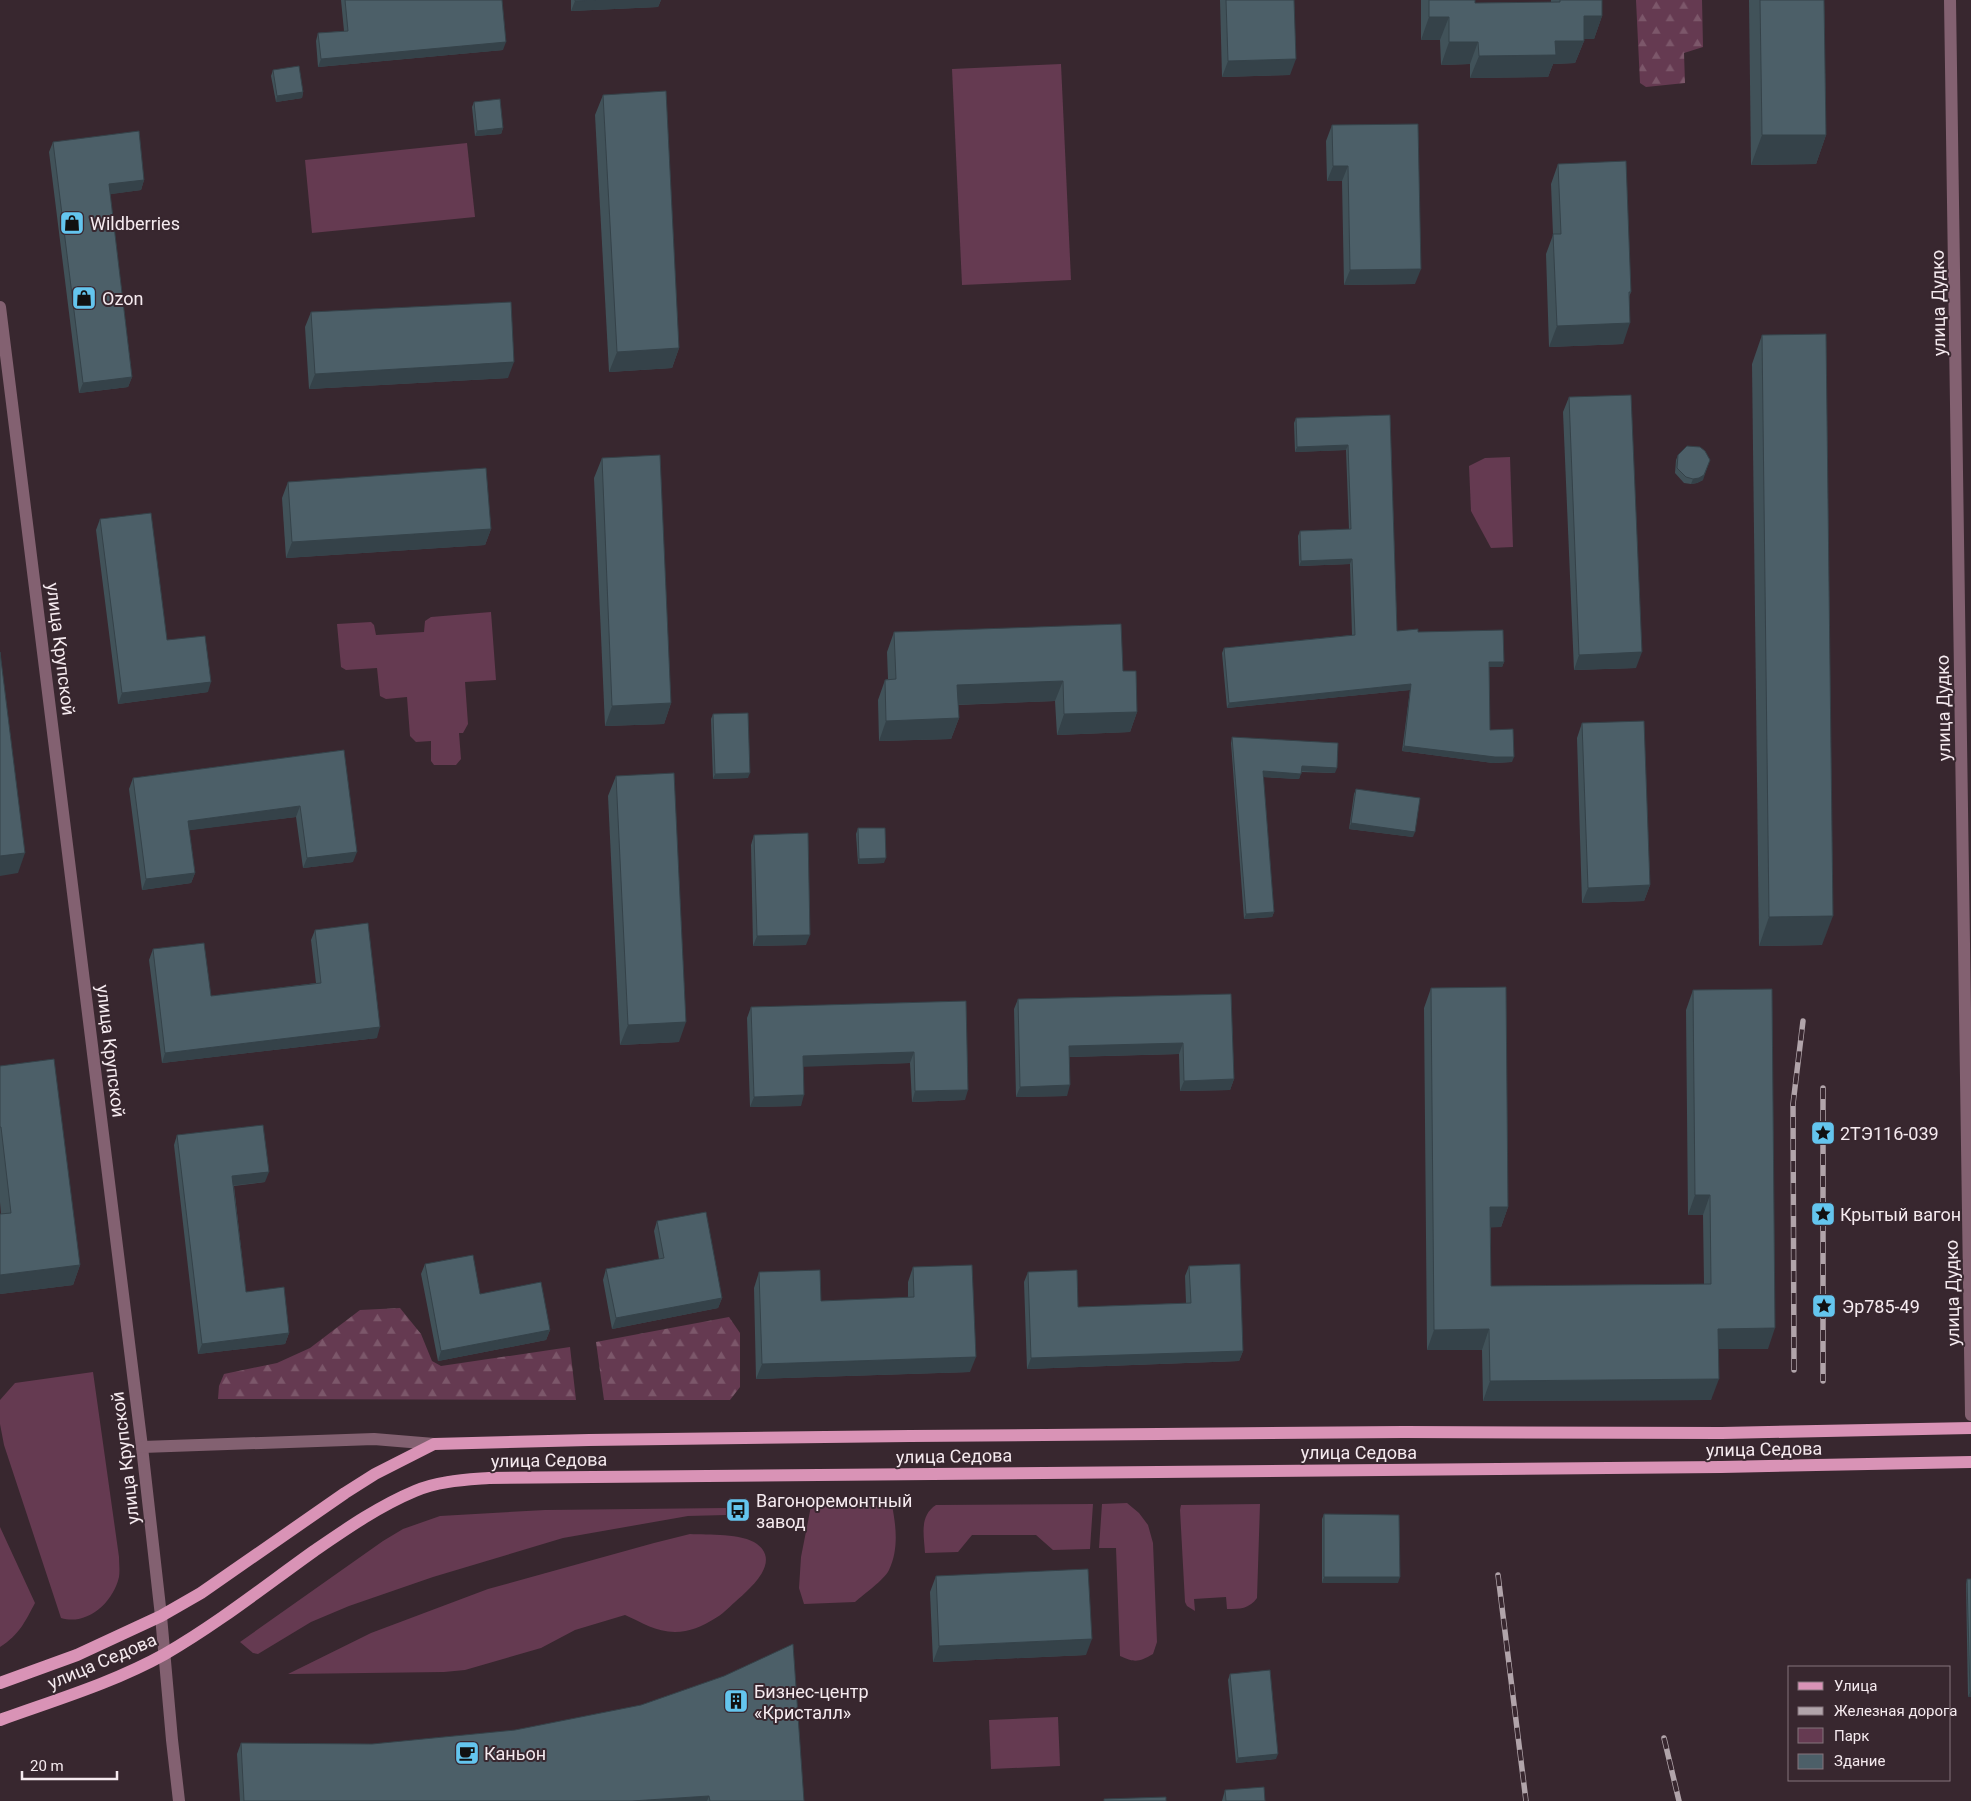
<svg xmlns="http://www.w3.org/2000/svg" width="1971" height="1801" viewBox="0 0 1971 1801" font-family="Roboto,sans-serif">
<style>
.green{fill:#653a51}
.forest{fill:url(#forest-firs)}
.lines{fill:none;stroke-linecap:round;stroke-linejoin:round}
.minor{stroke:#836171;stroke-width:12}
.major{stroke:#d993b6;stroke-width:12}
.rail-casing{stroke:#b1a4aa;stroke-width:5.5}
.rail{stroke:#38272f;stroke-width:4;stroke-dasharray:11;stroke-linecap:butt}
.wall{fill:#415259}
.shaded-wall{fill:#354249}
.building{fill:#4c5f68;stroke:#354249}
.labels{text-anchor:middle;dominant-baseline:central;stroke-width:4;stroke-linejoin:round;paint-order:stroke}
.poi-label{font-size:18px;fill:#f5eaef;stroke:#38272f;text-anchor:start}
.street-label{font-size:18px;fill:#f5eaef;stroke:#38272f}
</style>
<defs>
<pattern id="forest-firs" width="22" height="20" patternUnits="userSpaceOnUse" patternTransform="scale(1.25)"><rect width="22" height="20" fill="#653a51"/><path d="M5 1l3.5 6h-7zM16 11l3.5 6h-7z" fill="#7c576a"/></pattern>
</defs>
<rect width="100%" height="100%" fill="#38272f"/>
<g class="green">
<polygon points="1061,64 1071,280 962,285 952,69"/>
<polygon points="467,143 475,217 312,233 305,160"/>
<polygon points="1510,457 1513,547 1491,548 1471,511 1469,466 1485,458"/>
<polygon points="491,612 496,680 465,682 468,724 463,733 459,733 461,759 456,765 434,765 431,761 431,741 416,742 410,736 407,697 386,699 380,696 377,668 346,670 341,667 337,624 371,622 374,625 376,635 424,632 425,621 431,617"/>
<path d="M 93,1372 L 119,1557 C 119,1563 120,1571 119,1577 C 113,1603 87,1626 61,1618 L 4,1445 L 0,1424 L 0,1400 L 15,1383 Z"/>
<path d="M 1127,1503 L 1139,1513 L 1148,1525 L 1153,1543 L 1157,1642 L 1153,1654 C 1139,1662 1135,1663 1120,1656 L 1116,1548 L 1099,1548 L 1102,1504 Z"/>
<path d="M 1093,1504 L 1090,1549 L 1053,1550 L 1036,1535 L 972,1535 L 958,1552 L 925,1553 C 924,1535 919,1516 936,1505 Z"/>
<path d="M 1260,1504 L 1257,1598 C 1249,1609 1240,1609 1227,1609 L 1226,1597 L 1194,1599 L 1195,1611 L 1187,1606 L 1185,1602 L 1180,1510 L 1181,1505 Z"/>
<path d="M 892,1505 C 896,1526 899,1549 889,1570 C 884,1580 864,1594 855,1602 L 804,1604 L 799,1588 L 801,1557 L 811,1506 Z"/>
<polygon points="726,1508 726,1515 688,1516 563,1538 433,1577 349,1606 311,1622 258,1654 253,1653 240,1642 383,1541 403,1529 440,1516 545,1510"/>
<path d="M 0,1527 L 35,1603 C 25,1622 19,1635 0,1647 Z"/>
<path d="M 690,1534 C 708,1535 742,1533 757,1544 C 782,1563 748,1590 735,1602 C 728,1608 722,1615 714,1619 C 703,1626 689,1632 675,1632 C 656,1632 641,1622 625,1615 L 575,1630 L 541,1648 L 465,1670 L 444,1672 L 288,1674 L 371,1633 L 488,1589 L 654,1543 Z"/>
<polygon points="1058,1717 1060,1766 991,1769 989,1720"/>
</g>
<g class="forest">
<polygon points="1636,0 1702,0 1703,47 1684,53 1685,83 1646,87 1640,83"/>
<polygon points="400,1308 421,1334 432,1361 441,1366 570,1347 576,1400 218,1399 219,1386 224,1374 277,1363 310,1348 360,1310"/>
<polygon points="729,1317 740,1333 740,1387 730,1400 604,1400 596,1342"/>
</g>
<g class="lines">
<g class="minor">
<polyline points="1950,0 1971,1415"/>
<polyline points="0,307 142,1447 161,1616 172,1740 179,1801"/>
<polyline points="142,1447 374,1439 434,1444"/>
</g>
<g class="major">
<polyline points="0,1683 77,1655 161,1616 201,1593 345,1493 375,1474 434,1444 589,1440 910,1436 1404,1432 1722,1433 1971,1428"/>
<path d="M 0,1720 C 55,1700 113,1683 165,1654 C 217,1624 265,1586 314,1551 C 346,1529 379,1506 415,1491 C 438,1481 464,1480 489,1478 L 1721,1467 L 1971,1462"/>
</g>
<defs>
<g id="rail">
<polyline points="1823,1088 1823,1381"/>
<polyline points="1794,1370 1793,1104 1803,1021"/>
<polyline points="1498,1575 1526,1801"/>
<polyline points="1664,1738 1679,1801"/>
</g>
</defs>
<use href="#rail" class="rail-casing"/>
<use href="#rail" class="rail"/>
</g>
<g class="wall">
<polygon points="341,0 502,0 503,50 318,67 316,41 318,33 344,31"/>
<polygon points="571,0 661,0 658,7 571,11"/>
<polygon points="1220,0 1294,0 1290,75 1222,77"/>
<polygon points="1421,0 1475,0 1475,3 1551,2 1551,0 1602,0 1602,16 1594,39 1584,39 1584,41 1575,63 1553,64 1548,77 1470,78 1470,64 1441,65 1440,40 1421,40"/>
<polygon points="1749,0 1824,0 1826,135 1816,164 1751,165"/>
<polygon points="273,70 303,92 302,98 276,102 271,76"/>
<polygon points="603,95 679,348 672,368 609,372 595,115"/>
<polygon points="474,102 503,128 501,134 475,136 472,107"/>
<polygon points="1332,125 1415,284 1344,285 1342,181 1327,181 1326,141"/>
<polygon points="53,142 144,180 141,190 110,194 132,377 128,387 79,393 49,152"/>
<polygon points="1558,164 1631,292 1629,297 1623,344 1549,347 1546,254 1553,235 1551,184"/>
<polygon points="311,312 508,378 309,389 305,327"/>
<polygon points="1762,335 1822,945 1759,946 1752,364"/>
<polygon points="1569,397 1636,668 1574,670 1563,412"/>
<polygon points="1390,415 1397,631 1418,632 1504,662 1502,667 1489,667 1490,730 1512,762 1493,763 1402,751 1410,690 1227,708 1222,653 1224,648 1352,635 1350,564 1299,566 1298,536 1300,531 1349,529 1346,450 1295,452 1294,423 1296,418"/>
<polygon points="1678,455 1703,480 1697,483 1691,484 1684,483 1675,473 1676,460"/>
<polygon points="602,458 671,703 664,724 605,726 594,478"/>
<polygon points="288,482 491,529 485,545 286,558 282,498"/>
<polygon points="100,519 167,640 208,692 118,704 96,530"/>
<polygon points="894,632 1123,671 1137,712 1130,732 1057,735 1055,701 958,705 959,718 951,739 879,741 878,700 885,680 888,679 887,652"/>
<polygon points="713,714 748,778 713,779 711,719"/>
<polygon points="1582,723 1650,885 1644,901 1582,903 1577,738"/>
<polygon points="1232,737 1335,773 1301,772 1299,779 1263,777 1274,912 1272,917 1244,919 1231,743"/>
<polygon points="344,750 353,862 303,868 296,817 189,830 195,873 191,883 142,890 129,789 133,778"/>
<polygon points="616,776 679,1042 620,1045 608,796"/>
<polygon points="1356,789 1413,837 1349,829 1354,794"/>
<polygon points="858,828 884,863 858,864 856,834"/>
<polygon points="754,835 806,945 753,946 751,845"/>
<polygon points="315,930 377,1038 162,1063 149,960 153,949 211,996 316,983 311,940"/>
<polygon points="1431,988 1508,1207 1501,1227 1491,1227 1491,1286 1704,1284 1703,1215 1688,1215 1686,1010 1693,990 1768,1349 1718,1349 1711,1400 1483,1401 1482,1350 1427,1350 1424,1008"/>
<polygon points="1231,994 1234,1079 1230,1090 1180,1091 1179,1054 1069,1057 1067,1096 1016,1097 1014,1009 1018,999"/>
<polygon points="966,1001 965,1100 912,1102 910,1063 803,1066 801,1106 750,1107 747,1018 751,1007"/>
<polygon points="0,1066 80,1265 73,1285 0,1294 0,1214 1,1214 0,1202"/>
<polygon points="177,1135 265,1182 234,1186 246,1292 289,1333 285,1344 198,1354 174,1145"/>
<polygon points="657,1221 722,1298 718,1308 612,1329 603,1280 606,1269 659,1259 654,1231"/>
<polygon points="425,1264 480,1294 550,1330 546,1340 438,1361 421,1274"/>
<polygon points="1189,1266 1243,1351 1239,1361 1027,1369 1024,1282 1028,1272 1078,1307 1186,1303 1185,1276"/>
<polygon points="913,1267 970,1372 756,1379 754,1288 759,1272 821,1301 908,1298 908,1282"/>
<polygon points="1324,1514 1398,1583 1322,1583 1322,1519"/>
<polygon points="936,1576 1086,1655 933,1662 930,1592"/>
<polygon points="1967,1579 1971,1579 1971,1697 1968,1697 1966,1584"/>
<polygon points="1230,1674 1276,1759 1236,1763 1228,1680"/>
<polygon points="241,1743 804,1801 240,1801 237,1754"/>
<polygon points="1225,1790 1265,1801 1222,1801"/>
</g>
<g class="shaded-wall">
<polygon points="596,0 661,0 658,7 571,11 575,1"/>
<polygon points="1584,16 1602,16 1594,39 1576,39"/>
<polygon points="1429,17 1449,17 1440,40 1421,40"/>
<polygon points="1555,41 1584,41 1575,63 1553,64 1548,77 1470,78 1479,56"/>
<polygon points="506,42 503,50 318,67 321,59"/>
<polygon points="1449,42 1478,42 1470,64 1441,65"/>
<polygon points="1296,59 1290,75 1222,77 1228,61"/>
<polygon points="303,92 302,98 276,102 277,96"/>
<polygon points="503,128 501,134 475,136 477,131"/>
<polygon points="1762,135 1826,135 1816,164 1751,165"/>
<polygon points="1333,166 1348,166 1342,181 1327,181"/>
<polygon points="144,180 141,190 105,195 109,184"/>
<polygon points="1421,269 1415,284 1344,285 1350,270"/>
<polygon points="1630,323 1623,344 1549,347 1557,326"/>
<polygon points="679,348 672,368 609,372 617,352"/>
<polygon points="514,362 508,378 309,389 315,374"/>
<polygon points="132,377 128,387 79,393 83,383"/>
<polygon points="1348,445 1346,450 1295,452 1297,447"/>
<polygon points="1710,460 1703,480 1697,483 1691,484 1693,479"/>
<polygon points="491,529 485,545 286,558 292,542"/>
<polygon points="1352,559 1350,564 1299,566 1301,561"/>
<polygon points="1642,652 1636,668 1574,670 1579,655"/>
<polygon points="1489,662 1504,662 1502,667 1487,667"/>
<polygon points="1063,681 1055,701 950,705 957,685"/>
<polygon points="211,682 208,692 118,704 122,693"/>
<polygon points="1411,684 1410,690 1227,708 1229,703"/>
<polygon points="671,703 664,724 605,726 612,706"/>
<polygon points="1137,712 1130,732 1057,735 1064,714"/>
<polygon points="959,718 951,739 879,741 886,721"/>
<polygon points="1404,746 1514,757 1512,762 1493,763 1402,751"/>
<polygon points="1302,766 1337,768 1335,773 1300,771"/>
<polygon points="1263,771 1301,774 1299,779 1261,777"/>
<polygon points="750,773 748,778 713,779 715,774"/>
<polygon points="300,806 296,817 184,831 188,821"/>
<polygon points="1351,823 1415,832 1413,837 1349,829"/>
<polygon points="357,852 353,862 303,868 307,858"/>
<polygon points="25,853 18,873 0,876 0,856"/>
<polygon points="886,858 884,863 858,864 859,859"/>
<polygon points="195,873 191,883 142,890 146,879"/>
<polygon points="1650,885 1644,901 1582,903 1588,888"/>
<polygon points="1274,912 1272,917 1244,919 1246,914"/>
<polygon points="1833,916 1822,945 1759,946 1769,917"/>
<polygon points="810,935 806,945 753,946 757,936"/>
<polygon points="686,1022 679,1042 620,1045 628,1025"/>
<polygon points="380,1027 377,1038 162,1063 165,1053"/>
<polygon points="1183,1043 1179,1054 1065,1057 1069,1046"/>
<polygon points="914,1052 910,1063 799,1067 803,1056"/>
<polygon points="1234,1079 1230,1090 1180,1091 1184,1081"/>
<polygon points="1070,1085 1067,1096 1016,1097 1020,1087"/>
<polygon points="968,1090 965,1100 912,1102 915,1091"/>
<polygon points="804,1095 801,1106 750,1107 754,1097"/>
<polygon points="269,1172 265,1182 229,1186 232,1176"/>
<polygon points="1695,1195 1710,1195 1703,1215 1688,1215"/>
<polygon points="1490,1207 1508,1207 1501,1227 1483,1228"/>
<polygon points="80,1265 73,1285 0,1294 0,1275"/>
<polygon points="722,1298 718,1308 612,1329 616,1318"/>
<polygon points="1775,1328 1768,1349 1711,1349 1718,1329"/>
<polygon points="1489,1329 1482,1350 1427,1350 1434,1330"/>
<polygon points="550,1330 546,1340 438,1361 441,1351"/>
<polygon points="289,1333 285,1344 198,1354 202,1344"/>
<polygon points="1243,1351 1239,1361 1027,1369 1031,1358"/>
<polygon points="976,1357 970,1372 756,1379 762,1364"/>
<polygon points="1719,1379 1711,1400 1483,1401 1490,1381"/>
<polygon points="1324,1577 1400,1577 1398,1583 1322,1583"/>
<polygon points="1092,1639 1086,1655 933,1662 939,1646"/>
<polygon points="1970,1692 1971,1692 1971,1697 1968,1697"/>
<polygon points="1278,1754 1276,1759 1236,1763 1238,1758"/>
<polygon points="709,1796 707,1801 632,1801"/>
</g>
<g class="building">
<polygon points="345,0 502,0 506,42 321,59 318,33 348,31"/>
<polygon points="575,0 596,0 575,1"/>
<polygon points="1226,0 1294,0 1296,59 1228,61"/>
<polygon points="1429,0 1475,0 1475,3 1560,2 1560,0 1602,0 1602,16 1584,16 1584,41 1555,41 1556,55 1479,56 1478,42 1449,42 1449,17 1429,17"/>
<polygon points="1760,0 1824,0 1826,135 1762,135"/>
<polygon points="299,66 303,92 277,96 273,70"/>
<polygon points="666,91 679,348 617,352 603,95"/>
<polygon points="500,99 503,128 477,131 474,102"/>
<polygon points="1418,124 1421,269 1350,270 1348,166 1333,166 1332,125"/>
<polygon points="139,131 144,180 109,184 132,377 83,383 53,142"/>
<polygon points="1626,161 1631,292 1629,292 1630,323 1557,326 1553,234 1561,234 1558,164"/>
<polygon points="511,302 514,362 315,374 311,312"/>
<polygon points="1826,334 1833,916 1769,917 1762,335"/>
<polygon points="1631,395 1642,652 1579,655 1569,397"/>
<polygon points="1390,415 1397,631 1418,629 1418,632 1503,630 1504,662 1489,662 1490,730 1513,729 1514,757 1495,757 1404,746 1411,684 1229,703 1224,648 1355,635 1352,559 1301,561 1300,531 1351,529 1348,445 1297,447 1296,418"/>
<polygon points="1687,446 1700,447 1705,451 1710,460 1704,475 1699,478 1693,479 1686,477 1677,468 1678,455"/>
<polygon points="660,455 671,703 612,706 602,458"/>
<polygon points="486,468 491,529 292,542 288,482"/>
<polygon points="151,513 167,640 205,636 211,682 122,693 100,519"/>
<polygon points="1121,624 1123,671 1136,671 1137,712 1064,714 1063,681 957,685 959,718 886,721 885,680 896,679 894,632"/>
<polygon points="0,652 25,853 0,856"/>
<polygon points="748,713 750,773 715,774 713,714"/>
<polygon points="1644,721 1650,885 1588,888 1582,723"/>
<polygon points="1232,737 1338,743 1337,768 1302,766 1301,774 1263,771 1274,912 1246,914"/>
<polygon points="344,750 357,852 307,858 300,806 188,821 195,873 146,879 133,778"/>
<polygon points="674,773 686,1022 628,1025 616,776"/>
<polygon points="1356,789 1420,798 1415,832 1351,823"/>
<polygon points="858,828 885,828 886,858 859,859"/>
<polygon points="808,833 810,935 757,936 754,835"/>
<polygon points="368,923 380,1027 165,1053 153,949 204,943 211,996 321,983 315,930"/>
<polygon points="1506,987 1508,1207 1490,1207 1491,1286 1711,1284 1710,1195 1695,1195 1693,990 1772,989 1775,1328 1718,1329 1719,1379 1490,1381 1489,1329 1434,1330 1431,988"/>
<polygon points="1231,994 1234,1079 1184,1081 1183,1043 1069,1046 1070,1085 1020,1087 1018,999"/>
<polygon points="966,1001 968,1090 915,1091 914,1052 803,1056 804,1095 754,1097 751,1007"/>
<polygon points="54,1059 80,1265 0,1275 0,1214 11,1213 1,1127 0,1127 0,1066"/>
<polygon points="263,1125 269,1172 232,1176 246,1292 284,1287 289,1333 202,1344 177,1135"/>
<polygon points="706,1212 722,1298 616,1318 606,1269 664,1258 657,1221"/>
<polygon points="473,1255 480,1294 541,1282 550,1330 441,1351 425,1264"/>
<polygon points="1240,1264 1243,1351 1031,1358 1028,1272 1077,1270 1078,1307 1191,1303 1189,1266"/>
<polygon points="972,1265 976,1357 762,1364 759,1272 820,1270 821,1301 914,1297 913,1267"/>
<polygon points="1324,1514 1399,1515 1400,1577 1324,1577"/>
<polygon points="1088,1569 1092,1639 939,1646 936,1576"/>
<polygon points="1967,1579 1971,1579 1971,1692 1970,1692"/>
<polygon points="793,1644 804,1801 710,1801 709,1796 632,1801 244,1801 241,1743 372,1744 515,1730 641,1705 724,1676"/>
<polygon points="1270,1670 1278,1754 1238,1758 1230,1674"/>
<polygon points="1264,1787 1265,1801 1226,1801 1225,1790"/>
<polygon points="1166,1797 1166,1801 1104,1801 1104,1799"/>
</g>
<defs>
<symbol id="shop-square" viewBox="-11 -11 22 22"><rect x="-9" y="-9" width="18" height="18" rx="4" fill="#64c5ee" stroke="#38272f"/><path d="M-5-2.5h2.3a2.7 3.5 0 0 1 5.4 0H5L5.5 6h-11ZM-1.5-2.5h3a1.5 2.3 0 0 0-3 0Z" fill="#111"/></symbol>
<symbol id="sight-square" viewBox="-11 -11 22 22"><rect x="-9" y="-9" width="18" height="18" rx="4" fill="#64c5ee" stroke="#38272f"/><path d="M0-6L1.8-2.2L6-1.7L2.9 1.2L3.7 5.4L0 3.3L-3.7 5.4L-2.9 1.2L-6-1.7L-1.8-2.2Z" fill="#111"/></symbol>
<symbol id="bus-square" viewBox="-11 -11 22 22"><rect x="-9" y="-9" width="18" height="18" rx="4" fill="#64c5ee" stroke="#38272f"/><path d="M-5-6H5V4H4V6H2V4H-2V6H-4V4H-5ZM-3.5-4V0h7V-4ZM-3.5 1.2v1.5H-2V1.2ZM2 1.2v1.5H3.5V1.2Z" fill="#111"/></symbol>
<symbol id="building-square" viewBox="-11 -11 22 22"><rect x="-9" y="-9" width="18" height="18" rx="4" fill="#64c5ee" stroke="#38272f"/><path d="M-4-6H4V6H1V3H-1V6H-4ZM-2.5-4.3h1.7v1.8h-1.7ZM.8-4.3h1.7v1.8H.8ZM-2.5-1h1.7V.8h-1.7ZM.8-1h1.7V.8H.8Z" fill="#111"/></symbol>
<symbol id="cafe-square" viewBox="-11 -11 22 22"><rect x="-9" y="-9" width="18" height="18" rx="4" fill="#64c5ee" stroke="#38272f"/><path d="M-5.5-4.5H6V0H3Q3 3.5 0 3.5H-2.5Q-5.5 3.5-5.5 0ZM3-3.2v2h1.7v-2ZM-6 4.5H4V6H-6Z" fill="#111"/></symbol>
</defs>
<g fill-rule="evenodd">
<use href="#shop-square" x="58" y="209" width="28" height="28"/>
<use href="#shop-square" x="70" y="284" width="28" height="28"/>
<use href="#sight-square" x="1809" y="1119" width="28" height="28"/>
<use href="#sight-square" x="1809" y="1200" width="28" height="28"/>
<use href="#sight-square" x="1810" y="1292" width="28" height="28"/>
<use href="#bus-square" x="724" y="1496" width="28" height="28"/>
<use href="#building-square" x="722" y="1687" width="28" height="28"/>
<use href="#cafe-square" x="453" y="1739" width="28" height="28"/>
</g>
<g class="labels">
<g class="poi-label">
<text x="90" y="223">Wildberries</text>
<text x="102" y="298">Ozon</text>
<text x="1840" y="1133">2ТЭ116-039</text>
<text x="1840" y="1214">Крытый вагон</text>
<text x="1842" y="1306">Эр785-49</text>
<text x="756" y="1500">Вагоноремонтный<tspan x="756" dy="21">завод</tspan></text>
<text x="754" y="1691">Бизнес-центр<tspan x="754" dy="21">«Кристалл»</tspan></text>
<text x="484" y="1753">Каньон</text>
</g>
<g class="street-label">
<text transform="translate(1938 303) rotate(-91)">улица Дудко</text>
<text transform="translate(61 649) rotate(83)">улица Крупской</text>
<text transform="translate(1943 708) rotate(-91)">улица Дудко</text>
<text transform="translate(111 1051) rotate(83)">улица Крупской</text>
<text transform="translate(1952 1293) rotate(-91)">улица Дудко</text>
<text transform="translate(1764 1449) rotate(-1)">улица Седова</text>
<text x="1359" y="1452">улица Седова</text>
<text transform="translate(954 1456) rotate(-1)">улица Седова</text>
<text transform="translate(125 1458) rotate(-97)">улица Крупской</text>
<text transform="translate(549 1460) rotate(-1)">улица Седова</text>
<text transform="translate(102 1661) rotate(-23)">улица Седова</text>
</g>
</g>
<rect x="1788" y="1666" width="162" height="115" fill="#38272f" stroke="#84757c"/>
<rect x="1798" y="1682" width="25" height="8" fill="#d993b6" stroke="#84757c"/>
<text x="1834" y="1691" font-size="15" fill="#f5eaef">Улица</text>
<rect x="1798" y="1707" width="25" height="8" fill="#b1a4aa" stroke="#84757c"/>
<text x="1834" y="1716" font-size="15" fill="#f5eaef">Железная дорога</text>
<rect x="1798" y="1728" width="25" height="15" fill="#653a51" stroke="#84757c"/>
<text x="1834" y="1741" font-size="15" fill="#f5eaef">Парк</text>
<rect x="1798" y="1754" width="25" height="15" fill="#4c5f68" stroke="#84757c"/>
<text x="1834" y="1766" font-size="15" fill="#f5eaef">Здание</text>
<path d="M22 1771v8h95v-8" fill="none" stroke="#f5eaef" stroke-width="2.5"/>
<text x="30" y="1771" font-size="15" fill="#f5eaef" stroke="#38272f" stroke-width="4" paint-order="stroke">20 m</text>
</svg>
